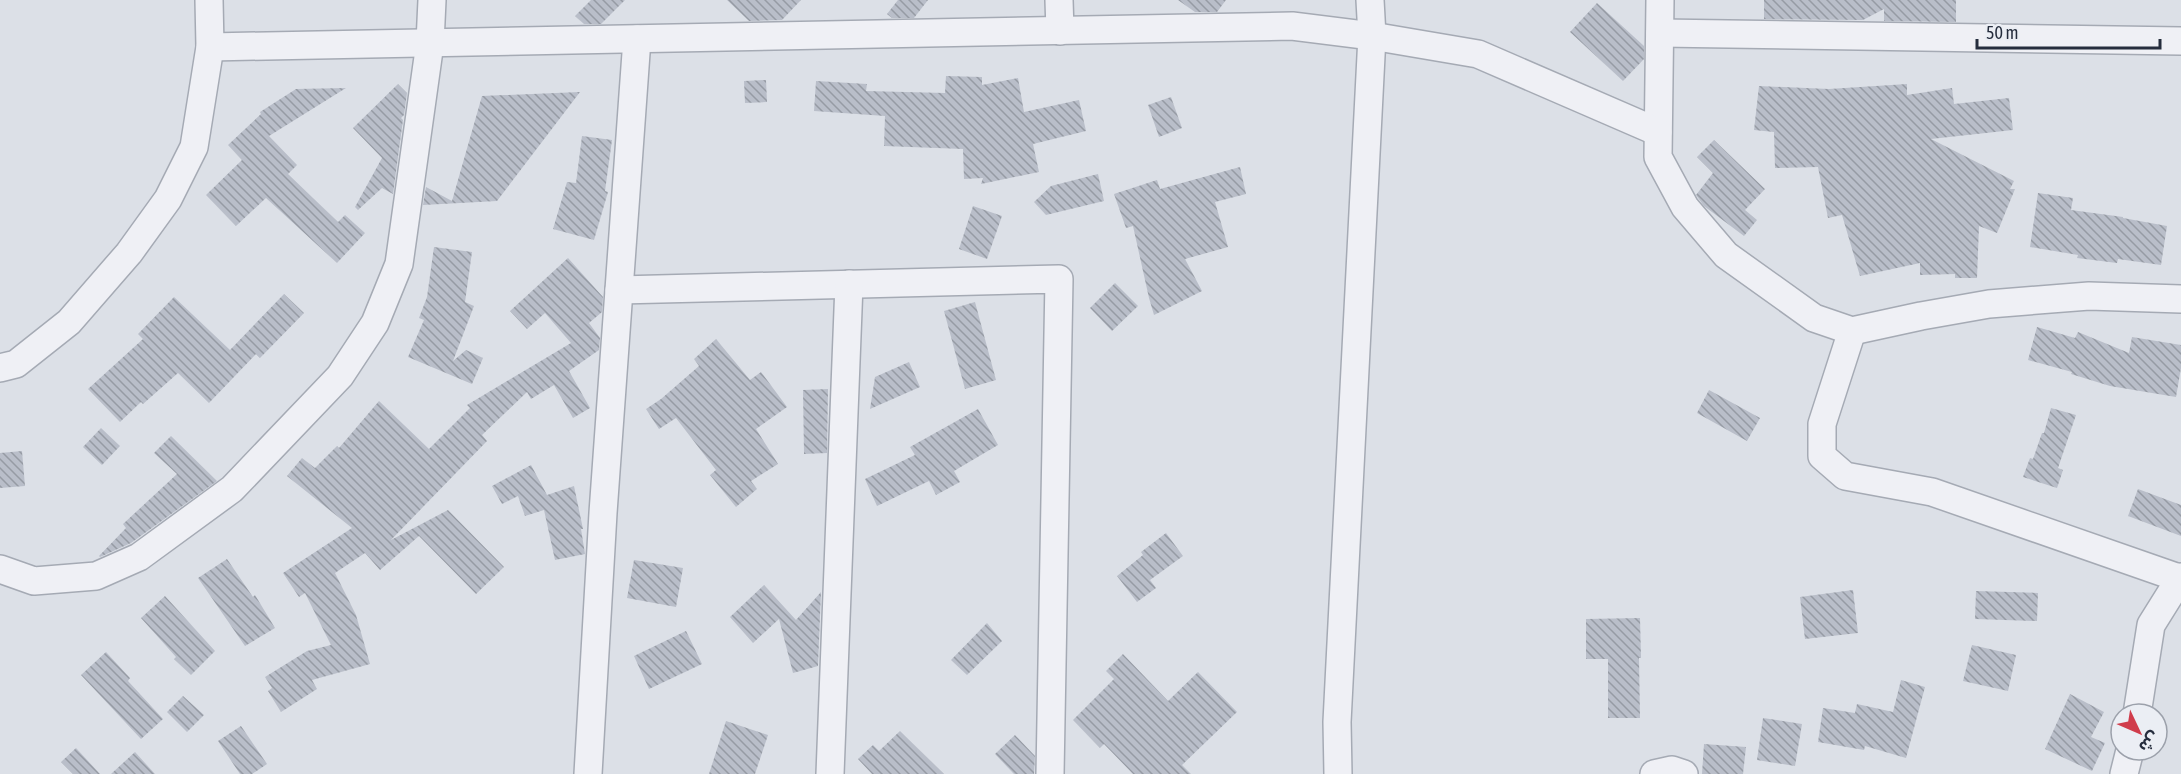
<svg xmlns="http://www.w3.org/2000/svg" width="2181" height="774" viewBox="0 0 2181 774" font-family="'Asap Condensed','Noto Sans Arabic',sans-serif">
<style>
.building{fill:url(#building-back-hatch)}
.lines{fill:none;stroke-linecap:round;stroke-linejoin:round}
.street-casing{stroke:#a5aab4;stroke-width:30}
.street{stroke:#eff0f5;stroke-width:27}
</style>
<defs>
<pattern id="building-back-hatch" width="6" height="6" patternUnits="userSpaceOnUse" patternTransform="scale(1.5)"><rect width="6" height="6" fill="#b9bec9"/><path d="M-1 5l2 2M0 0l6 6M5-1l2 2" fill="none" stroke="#969ba4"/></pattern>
</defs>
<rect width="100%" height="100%" fill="#dce0e7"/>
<g class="building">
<polygon points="591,0 625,0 601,24 584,24 575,16"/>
<polygon points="727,0 801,0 782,20 749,21"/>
<polygon points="898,0 928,0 914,18 892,18 887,14"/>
<polygon points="1178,0 1226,0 1217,12 1195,12"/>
<polygon points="1764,0 1956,0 1956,22 1884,21 1884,9 1863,20 1764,19"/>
<polygon points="1597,3 1644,46 1644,59 1623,81 1570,32"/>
<polygon points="946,76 982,77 982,85 1018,78 1024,112 1079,100 1086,131 1033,144 1039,172 981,184 983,178 964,179 963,149 884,146 885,116 814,111 816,81 867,84 866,91 945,93"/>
<polygon points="766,80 767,102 745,103 744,81"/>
<polygon points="398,84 407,93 404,115 401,118 403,120 393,194 382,188 358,210 355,207 382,158 353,128"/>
<polygon points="1907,84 1907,95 1952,88 1954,104 2009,98 2013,130 1931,139 2014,181 2010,189 2015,189 1997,233 1979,226 1977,278 1955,278 1955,274 1920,275 1920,263 1860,276 1842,215 1828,218 1818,167 1775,168 1774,132 1754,130 1759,86 1829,89"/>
<polygon points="346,88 269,136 297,165 288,174 338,222 345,215 365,233 337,263 266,198 236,226 206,195 242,160 228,145 261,114 260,112 296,89"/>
<polygon points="580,92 497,201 423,205 426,187 452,201 482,96"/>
<polygon points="1171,97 1182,128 1159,137 1148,105"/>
<polygon points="582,136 612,140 605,191 608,192 594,240 553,229 567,182 576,183"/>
<polygon points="1714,140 1765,189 1745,210 1757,220 1744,236 1704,206 1696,195 1713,173 1697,157"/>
<polygon points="1240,167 1246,194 1215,202 1228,247 1185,259 1202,291 1154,315 1149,298 1133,226 1126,228 1114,194 1157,180 1160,189"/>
<polygon points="1098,174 1104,201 1046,215 1034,202 1051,186"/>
<polygon points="2038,193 2073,198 2071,210 2123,217 2123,218 2167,226 2161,265 2118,259 2117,263 2077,258 2078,255 2030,247"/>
<polygon points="973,206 1002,216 987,259 959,249"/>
<polygon points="434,247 472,252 465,302 474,306 453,361 466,350 483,358 472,384 408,357 424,320 419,318 427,297"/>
<polygon points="568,258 603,297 602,312 589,323 600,338 599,350 569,371 590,408 573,418 554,385 531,399 527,392 482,435 487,441 391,540 448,510 504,567 476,594 419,536 380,570 365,553 335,573 356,615 370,664 312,680 317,689 281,712 268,691 272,688 265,677 307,651 331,645 305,593 299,597 283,573 352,528 287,476 302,458 315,468 337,446 339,448 379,401 429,449 470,408 467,405 571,343 545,313 527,329 510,311"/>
<polygon points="1115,283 1138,306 1112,331 1090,308"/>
<polygon points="284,294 304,313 260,358 256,354 209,403 178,373 143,404 141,402 120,422 88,389 143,339 138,334 174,297 230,350"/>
<polygon points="975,302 996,380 965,389 944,311"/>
<polygon points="2037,327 2075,338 2078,332 2129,353 2132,337 2181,345 2181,368 2176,397 2110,386 2071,374 2072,372 2028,360"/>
<polygon points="716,339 750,380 761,372 787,407 756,429 778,464 751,481 757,489 736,507 710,475 716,470 676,418 659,429 646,409 661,399 699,366 694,359"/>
<polygon points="909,362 920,387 870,409 875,377"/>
<polygon points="828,389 827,453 804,454 803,390"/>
<polygon points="1709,390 1760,418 1747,441 1697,413"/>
<polygon points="2051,408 2076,415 2058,468 2063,470 2057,488 2023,477 2030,458 2033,459 2042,433 2044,433"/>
<polygon points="978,409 998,445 954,471 960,482 936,495 929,481 877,506 865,479 915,455 910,447"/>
<polygon points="101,428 120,446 102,465 83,447"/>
<polygon points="171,436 217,481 131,543 100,557 99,556 126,528 123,524 177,474 154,453"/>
<polygon points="22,451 25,486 0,488 0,453"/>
<polygon points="531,465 547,495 574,486 583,529 581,529 585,554 555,560 544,510 525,516 518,496 502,504 492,486"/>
<polygon points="2138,489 2181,505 2181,536 2128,516"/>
<polygon points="1166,533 1183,556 1150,580 1156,588 1137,602 1117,576 1143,555 1141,552"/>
<polygon points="227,559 253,597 255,595 275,628 245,646 198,578"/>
<polygon points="634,560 683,568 676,607 627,598"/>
<polygon points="764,585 796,620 821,592 818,666 793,673 779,619 753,643 730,617"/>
<polygon points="1853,590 1858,633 1805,639 1800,597"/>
<polygon points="1976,591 2038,593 2037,621 1975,619"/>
<polygon points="165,596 215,651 191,675 174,659 176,657 141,618"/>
<polygon points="1640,618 1641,658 1639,658 1640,718 1608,718 1608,659 1586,659 1586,619"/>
<polygon points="987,623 1002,641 967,675 951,660"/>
<polygon points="686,631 702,664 649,689 634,656"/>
<polygon points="1972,645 2016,655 2008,691 1963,681"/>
<polygon points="106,652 130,678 128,681 163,719 141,739 81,675"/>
<polygon points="1123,654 1168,701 1198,672 1237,712 1182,765 1191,774 1133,774 1104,744 1100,748 1073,720 1114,679 1106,671"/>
<polygon points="1901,680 1925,687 1906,758 1865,746 1864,750 1818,742 1823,708 1855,713 1857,704 1893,712"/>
<polygon points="2070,694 2104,712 2091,737 2105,743 2092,771 2045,749"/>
<polygon points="183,696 204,715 187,732 167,712"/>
<polygon points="1763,718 1802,724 1795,766 1757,760"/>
<polygon points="726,721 768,735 755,774 709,774"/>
<polygon points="241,726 267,764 252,774 240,774 218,741"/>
<polygon points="900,731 944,774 872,774 858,759 873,745 879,751"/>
<polygon points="1015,735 1035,756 1034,774 1014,774 995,754"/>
<polygon points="1704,744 1746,747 1743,774 1702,774"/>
<polygon points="76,748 100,774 73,774 61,762"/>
<polygon points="135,752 155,774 111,774"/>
</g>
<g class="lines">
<defs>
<g id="street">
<polyline points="1059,0 1060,31"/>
<polyline points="1660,0 1658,157 1685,207 1726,255 1814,318 1852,331 1921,316 1989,304 2089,296 2181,299"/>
<polyline points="1660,33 2181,41"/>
<polyline points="210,47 1292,26 1372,36 1478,54 1658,132"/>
<polyline points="619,290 1059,279 1050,774"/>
<polyline points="1852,331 1822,424 1822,456 1845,476 1932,492 2179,578"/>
<polyline points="0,368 16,364 69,322 129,253 168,199 194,147 210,47 209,0"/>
<polyline points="0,569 34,581 96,576 139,557 232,489 340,376 375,323 399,264 430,43 432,0"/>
<polyline points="2137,714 2151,625 2181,577"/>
<polyline points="588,774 603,513 637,39"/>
<polyline points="830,774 849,284"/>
<polyline points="1338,774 1337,722 1372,36 1370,0"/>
<polyline points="1654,774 1672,770 1684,774"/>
<polyline points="2124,774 2130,750"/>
</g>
</defs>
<use href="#street" class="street-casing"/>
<use href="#street" class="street"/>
</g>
<g transform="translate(2139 732) rotate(134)"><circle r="28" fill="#ebeef4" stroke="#9ca1ab" stroke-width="1.5"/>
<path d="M0-4.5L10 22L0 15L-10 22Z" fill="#d03c4b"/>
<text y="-9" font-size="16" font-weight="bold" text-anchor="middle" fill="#252d3d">ش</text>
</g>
<path d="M1977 39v9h183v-9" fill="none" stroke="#252d3d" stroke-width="3"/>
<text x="1986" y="39" font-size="18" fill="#252d3d" stroke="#ebeef4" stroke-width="4.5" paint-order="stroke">50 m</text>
</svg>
